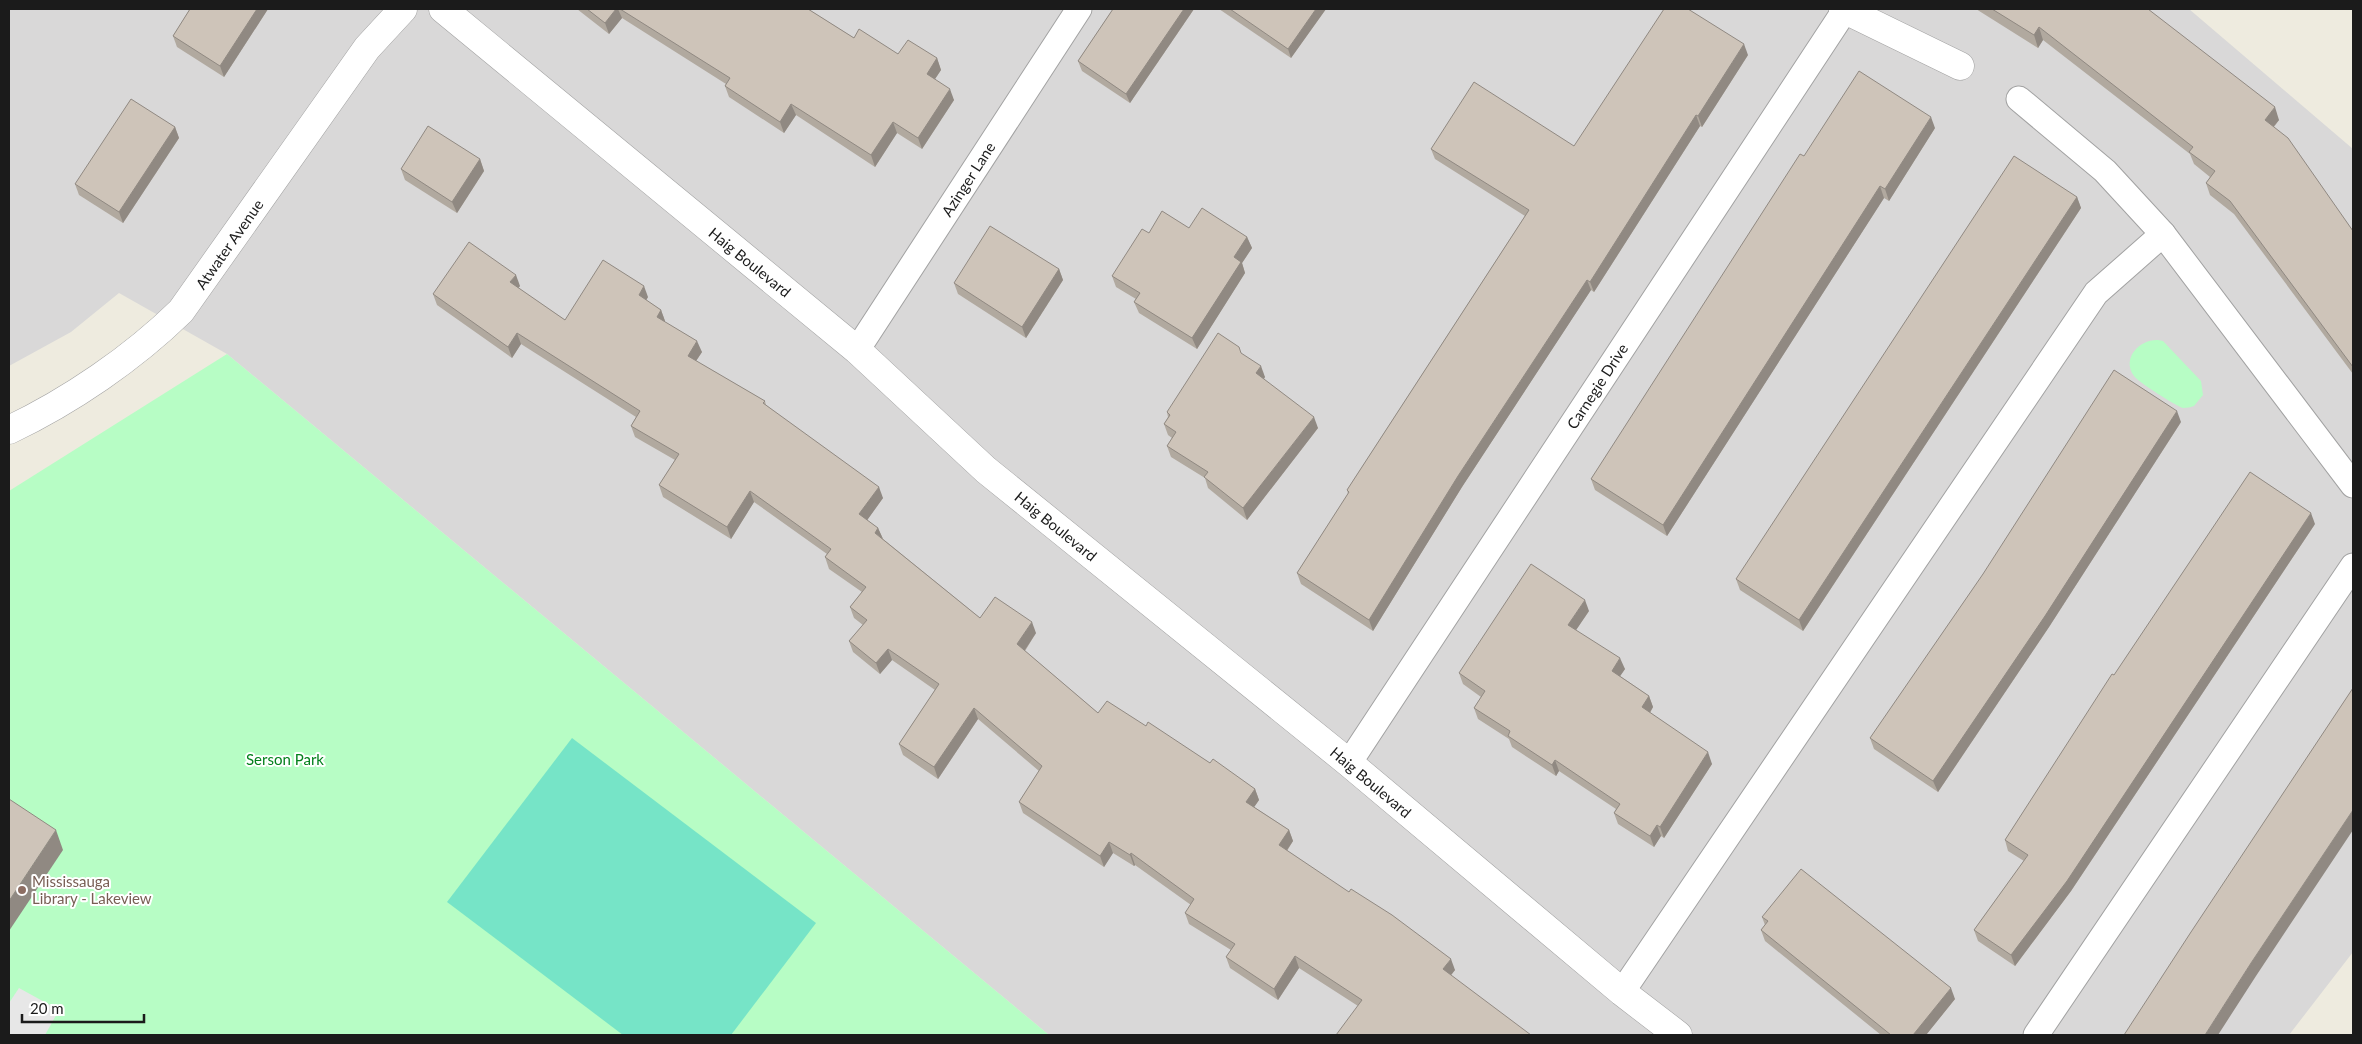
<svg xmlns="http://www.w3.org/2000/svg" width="2362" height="1044" viewBox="0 0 2362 1044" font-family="Lato,sans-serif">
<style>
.residential{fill:#d9d8d8}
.park{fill:#b7fdc5}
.pitch{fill:#76e4c7}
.parking{fill:#e7e7e7}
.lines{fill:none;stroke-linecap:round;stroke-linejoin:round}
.service-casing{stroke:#a2a2a2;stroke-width:27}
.minor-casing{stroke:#a2a2a2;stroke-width:29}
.service{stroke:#fff;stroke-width:25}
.minor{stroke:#fff;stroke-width:28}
.wall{fill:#b1a99f}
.shaded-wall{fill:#908982}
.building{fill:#cec4b9;stroke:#908982}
.education-dot{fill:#8d6e63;stroke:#fff;stroke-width:2}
.labels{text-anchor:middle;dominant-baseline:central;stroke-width:4;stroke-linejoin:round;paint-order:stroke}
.street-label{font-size:15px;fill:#1b1b1b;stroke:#fff}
.park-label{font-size:15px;fill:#03801c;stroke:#fff}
.education-label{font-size:15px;fill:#785e54;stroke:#fff;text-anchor:start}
</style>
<rect width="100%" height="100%" fill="#eeebdf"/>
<polygon class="residential" points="9,9 2189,9 2353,149 2353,952 2289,1035 1049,1035 227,354 119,293 71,332 9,366"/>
<g class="park">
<path d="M 2158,340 L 2163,341 L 2201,381 L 2203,395 L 2194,406 C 2191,407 2187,408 2183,408 C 2176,406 2138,382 2134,376 C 2121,358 2140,339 2158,340 Z"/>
<polygon points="227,354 1049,1035 9,1035 9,491"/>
</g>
<polygon class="pitch" points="572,738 816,923 731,1035 623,1035 447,902"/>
<polygon class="parking" points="19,988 59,1010 45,1035 9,1035 9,1003"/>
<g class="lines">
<defs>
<g id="service">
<polyline points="2019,99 2105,171 2163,234 2353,485"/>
<polyline points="857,350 1079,9"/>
<polyline points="1349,763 1845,10"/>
<polyline points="1622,992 2096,293 2163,234"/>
<polyline points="2036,1035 2353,566"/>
</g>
<g id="minor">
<polyline points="443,9 857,350 986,470 1349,763 1622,992 1678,1035"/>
<polyline points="1843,9 1960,66"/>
<path d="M 9,430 C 70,401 133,358 181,311 L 367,48 L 403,9"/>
</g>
</defs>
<use href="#service" class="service-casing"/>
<use href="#minor" class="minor-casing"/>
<use href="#service" class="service"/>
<use href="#minor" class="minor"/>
</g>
<g class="wall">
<polygon points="190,9 268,9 224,77 177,47 173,36"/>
<polygon points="577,9 808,9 854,38 898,54 937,58 941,70 935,79 954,100 922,149 897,133 875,167 796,115 784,133 729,97 725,86 726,84 622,18 609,34"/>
<polygon points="1113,9 1194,9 1130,103 1082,71 1078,61"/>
<polygon points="1219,9 1326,9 1291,58"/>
<polygon points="1976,9 2148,9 2279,120 2274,127 2353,231 2353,374 2234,214 2210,195 2206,183 2210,177 2194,164 2190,154 2043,40 2038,48"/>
<polygon points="1748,55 1702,127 1700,126 1594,292 1591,290 1462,487 1373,631 1301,584 1297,573 1348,494 1347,490 1525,216 1435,159 1431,149 1574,146"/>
<polygon points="175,127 179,138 123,223 79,195 75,184"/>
<polygon points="1935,128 1889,201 1884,198 1667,536 1595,490 1591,479 1804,156"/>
<polygon points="480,159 484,171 457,213 405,180 401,169"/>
<polygon points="2077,197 2081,208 1803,631 1740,590 1736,579"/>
<polygon points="1189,228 1247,237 1252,248 1242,263 1245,273 1197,349 1139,313 1134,302 1136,299 1116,287 1112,276"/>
<polygon points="1059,269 1063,280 1026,338 958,294 954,283"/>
<polygon points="520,286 518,288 565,320 648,297 646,300 661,310 665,321 665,322 702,352 696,361 765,401 766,405 883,498 867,520 878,528 883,539 980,618 1036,633 1025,651 1098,713 1146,726 1255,789 1259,800 1254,807 1289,830 1293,841 1287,851 1455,970 1451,975 1358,1006 1299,968 1278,1000 1230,968 1226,957 1231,950 1189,924 1185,913 1191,905 1135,865 1134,866 1113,853 1104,867 1023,813 1019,802 1039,771 978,719 938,779 903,755 899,744 935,690 892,660 880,674 853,652 849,641 863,625 854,618 850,607 862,592 829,569 825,557 827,554 754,502 731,539 663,497 659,485 675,460 635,437 631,426 636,417 521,344 512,358 437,305 433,294"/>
<polygon points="1241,353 1265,377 1264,379 1318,428 1247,520 1208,488 1205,478 1171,457 1167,446 1172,438 1168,435 1164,424 1168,417 1167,412"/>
<polygon points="2181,422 2049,627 1938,792 1874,749 1870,738"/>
<polygon points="2315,524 2071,891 2015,966 1978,941 1974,930 2024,861 2008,851 2005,840 2114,675"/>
<polygon points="1589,611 1576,630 1625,669 1620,676 1649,696 1653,707 1650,713 1712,764 1664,838 1661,836 1654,847 1618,824 1614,813 1616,809 1559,771 1556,776 1512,747 1509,739 1478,719 1474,708 1481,697 1463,684 1459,673"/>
<polygon points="1762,917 1955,999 1926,1035 1881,1035 1765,941 1761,930 1765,925"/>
</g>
<g class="shaded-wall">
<polygon points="257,9 268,9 224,77 220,66"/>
<polygon points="616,9 618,9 622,18 609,34 605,23"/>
<polygon points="1184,9 1194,9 1130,103 1126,94"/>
<polygon points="1316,9 1326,9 1291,58 1288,49"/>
<polygon points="2039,27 2043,40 2038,48 2034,35"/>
<polygon points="1744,44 1748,55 1702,127 1698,116"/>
<polygon points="937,58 941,70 931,85 927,74"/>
<polygon points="950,89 954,100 922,149 918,138"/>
<polygon points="791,104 796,115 784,133 780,122"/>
<polygon points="2275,107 2279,120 2269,132 2265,120"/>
<polygon points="1696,115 1700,126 1594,292 1590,282"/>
<polygon points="1931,117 1935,128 1889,201 1885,189"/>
<polygon points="893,122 897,133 875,167 871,155"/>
<polygon points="175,127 179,138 123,223 119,212"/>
<polygon points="480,159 484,171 457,213 452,202"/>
<polygon points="1880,186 1884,198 1667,536 1663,525"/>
<polygon points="2077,197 2081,208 1803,631 1799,620"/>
<polygon points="1247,237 1252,248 1242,263 1245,273 1197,349 1192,338 1234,257"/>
<polygon points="1059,269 1063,280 1026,338 1022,327"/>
<polygon points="516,275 520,286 514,293 510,282"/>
<polygon points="1587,280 1591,290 1462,487 1373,631 1369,620 1458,476"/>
<polygon points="644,286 648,297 643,306 639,295"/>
<polygon points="661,310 665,321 661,328 657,317"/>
<polygon points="517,333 521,344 512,358 508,347"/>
<polygon points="697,341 702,352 692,367 688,356"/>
<polygon points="1261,366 1265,377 1260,384 1256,373"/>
<polygon points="2177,411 2181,422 2049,627 1938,792 1933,781"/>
<polygon points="1314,417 1318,428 1247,520 1243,508"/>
<polygon points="879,487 883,498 863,526 859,514"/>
<polygon points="750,491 754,502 731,539 727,527"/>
<polygon points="2311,513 2315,524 2071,891 2015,966 2011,955"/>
<polygon points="878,528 883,539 875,533"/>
<polygon points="1585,600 1589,611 1572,636 1568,625"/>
<polygon points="1032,622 1036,633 1021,656 1017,644"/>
<polygon points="888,649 892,660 880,674 876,663"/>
<polygon points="1620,658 1625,669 1616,682 1612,671"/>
<polygon points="1649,696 1653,707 1646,719 1642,707"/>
<polygon points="974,708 978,719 938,779 934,767"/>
<polygon points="1708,752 1712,764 1664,838 1660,827"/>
<polygon points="1555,760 1559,771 1556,776 1552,765"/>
<polygon points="1255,789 1259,800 1250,813 1246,802"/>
<polygon points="2353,810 2353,830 2256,976 2218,1035 2205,1035 2251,963"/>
<polygon points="1657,825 1661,836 1654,847 1650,836"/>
<polygon points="56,830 63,850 9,931 9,901"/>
<polygon points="1289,830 1293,841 1283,856 1279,845"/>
<polygon points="1109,842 1113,853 1104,867 1100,856"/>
<polygon points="1131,853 1135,865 1134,866 1130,855"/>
<polygon points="1295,956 1299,968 1278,1000 1274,989"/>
<polygon points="1451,959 1455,970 1447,980 1443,969"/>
<polygon points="1951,988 1955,999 1926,1035 1913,1035"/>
</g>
<g class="building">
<polygon points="190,9 257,9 220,66 173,36"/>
<polygon points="587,9 616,9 605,23"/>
<polygon points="620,9 808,9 854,38 859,29 898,54 908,40 937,58 927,74 950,89 918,138 893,122 871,155 791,104 780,122 725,86 730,78"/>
<polygon points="1113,9 1184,9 1126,94 1078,61"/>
<polygon points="1230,9 1316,9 1288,49"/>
<polygon points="1664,9 1688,9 1744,44 1698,116 1696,115 1590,282 1587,280 1458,476 1369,620 1297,573 1349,492 1347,490 1529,210 1431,149 1474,82 1574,146"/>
<polygon points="1992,9 2148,9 2275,107 2265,120 2288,138 2353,231 2353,367 2230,201 2206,183 2215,171 2189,152 2193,147 2039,27 2034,35"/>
<polygon points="1859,71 1931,117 1885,189 1880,186 1663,525 1591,479 1800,154 1804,156"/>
<polygon points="131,99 175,127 119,212 75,184"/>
<polygon points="428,126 480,159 452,202 401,169"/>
<polygon points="2014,156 2077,197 1799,620 1736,579"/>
<polygon points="1202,208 1247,237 1234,257 1241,262 1192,338 1134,302 1140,293 1112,276 1142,229 1149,233 1162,211 1189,228"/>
<polygon points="990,226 1059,269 1022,327 954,283"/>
<polygon points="469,242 516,275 510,282 565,320 603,260 644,286 639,295 661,310 657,317 697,341 688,356 765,401 763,403 879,487 859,514 878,528 875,533 980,618 995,597 1032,622 1017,644 1098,713 1107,701 1146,726 1148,722 1210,763 1213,759 1255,789 1246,802 1289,830 1279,845 1349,892 1351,889 1392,915 1451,959 1443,969 1531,1035 1336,1035 1362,1000 1295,956 1274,989 1226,957 1235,944 1185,913 1194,899 1131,853 1130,855 1109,842 1100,856 1019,802 1042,766 974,708 934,767 899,744 939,684 888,649 876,663 849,641 867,620 850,607 866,587 825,557 831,549 750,491 727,527 659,485 679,454 631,426 640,411 517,333 508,347 433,294"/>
<polygon points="1218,333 1239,347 1241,353 1261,366 1256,373 1314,417 1243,508 1204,477 1208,472 1167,446 1176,432 1164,424 1170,415 1167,412"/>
<polygon points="2114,370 2177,411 2045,616 1933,781 1870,738 1983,574"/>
<polygon points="2250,472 2311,513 2067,881 2011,955 1974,930 2028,855 2005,840 2112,674 2114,675"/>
<polygon points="1531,564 1585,600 1568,625 1620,658 1612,671 1649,696 1642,707 1708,752 1660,827 1657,825 1650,836 1614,813 1620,804 1555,760 1552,765 1508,736 1510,731 1474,708 1485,691 1459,673"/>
<polygon points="2353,688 2353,810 2251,963 2205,1035 2124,1035 2191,932"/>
<polygon points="9,799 56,830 9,901"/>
<polygon points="1801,869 1951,988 1913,1035 1891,1035 1761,930 1768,921 1762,917"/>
</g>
<circle class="education-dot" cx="22" cy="890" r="5"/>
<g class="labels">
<g class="street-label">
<text transform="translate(968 179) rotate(-57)">Azinger Lane</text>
<text transform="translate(229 244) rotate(-55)">Atwater Avenue</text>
<text transform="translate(750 262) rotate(39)">Haig Boulevard</text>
<text transform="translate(1597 386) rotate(-57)">Carnegie Drive</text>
<text transform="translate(1056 526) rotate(39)">Haig Boulevard</text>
<text transform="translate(1371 782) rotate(40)">Haig Boulevard</text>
</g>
<g class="park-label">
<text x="285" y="759">Serson Park</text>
</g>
<g class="education-label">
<text x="32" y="881">Mississauga<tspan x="32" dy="17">Library - Lakeview</tspan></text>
</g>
</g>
<rect width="2362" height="1044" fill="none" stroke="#1b1b1b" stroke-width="20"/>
<path d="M22 1014v8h122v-8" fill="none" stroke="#1b1b1b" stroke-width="2.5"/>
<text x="30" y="1014" font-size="15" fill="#1b1b1b" stroke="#ffffff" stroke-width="4" paint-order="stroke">20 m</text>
</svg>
